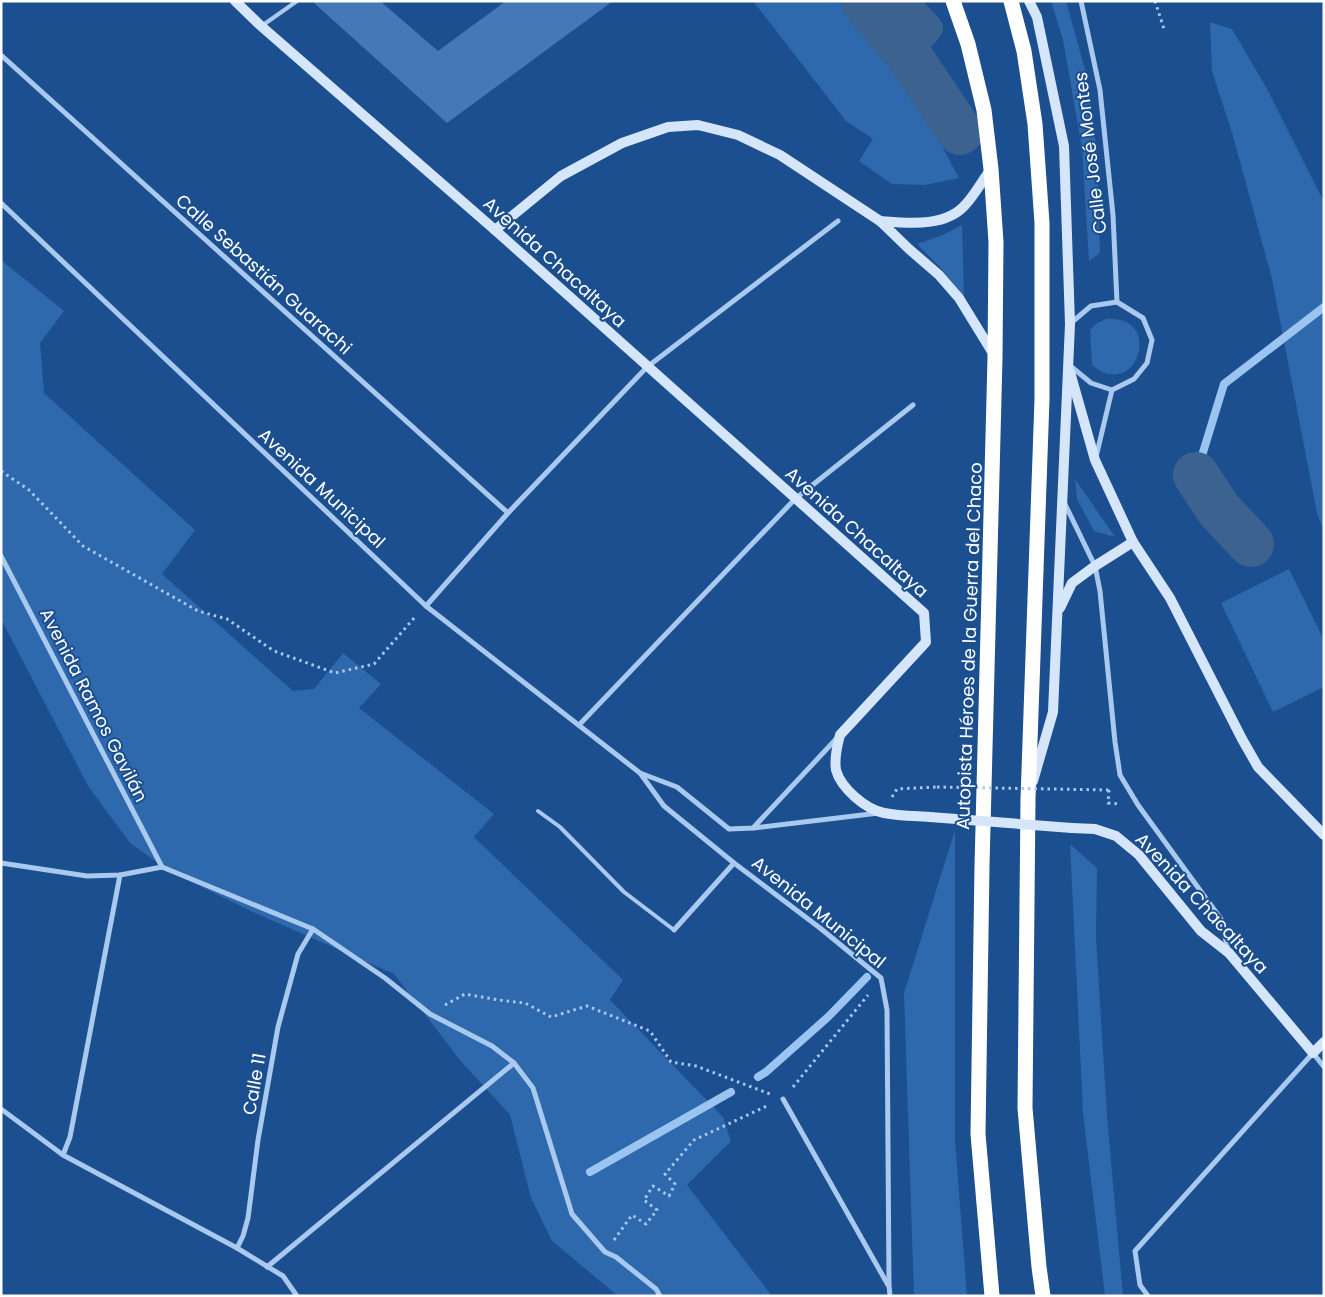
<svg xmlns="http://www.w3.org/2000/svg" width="1325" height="1297" viewBox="0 0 1325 1297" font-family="Poppins,sans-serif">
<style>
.green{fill:#2e69ad}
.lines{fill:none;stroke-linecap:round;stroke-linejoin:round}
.stream{stroke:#9cc4f0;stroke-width:8}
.canal{stroke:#3c6290;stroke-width:28}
.river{stroke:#3c6290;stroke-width:46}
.building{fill:#4478b7}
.path{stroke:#a9c9ee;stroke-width:3;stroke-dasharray:2.5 4;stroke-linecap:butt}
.lane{stroke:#a9c9ee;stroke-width:4}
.street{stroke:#a9c9ee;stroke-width:5}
.secondary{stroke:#d6e6fa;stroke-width:10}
.highway{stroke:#fff;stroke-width:15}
.path-bridge{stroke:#a9c9ee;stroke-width:3;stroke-dasharray:2.5 4;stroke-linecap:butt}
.secondary-bridge{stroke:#d6e6fa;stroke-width:10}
.labels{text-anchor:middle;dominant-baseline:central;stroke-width:4;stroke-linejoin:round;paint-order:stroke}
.street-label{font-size:18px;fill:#fff;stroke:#1b4f8f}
</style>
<rect width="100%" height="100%" fill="#1b4f8f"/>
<g class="green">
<polygon points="753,1 838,1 882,51 925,114 959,178 925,185 892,184 859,161 873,139 846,121"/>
<polygon points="1051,1 1066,1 1086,73 1097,151 1100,253 1089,261 1082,148 1063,40"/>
<polygon points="1210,22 1232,29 1266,87 1324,202 1324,532 1317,513 1272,279 1233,136 1212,71"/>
<polygon points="962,225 964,296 939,266 917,244 943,235"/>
<polygon points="1,260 64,311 40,343 44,393 195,530 162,574 293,691 314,689 343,653 381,684 359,708 494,814 474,837 623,980 610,1000 723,1117 731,1141 687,1185 772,1296 618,1296 552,1241 531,1198 510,1115 460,1060 394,974 253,912 169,871 130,843 88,786 1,619"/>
<path d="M 1106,319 C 1165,314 1137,403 1092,365 L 1090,330 L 1097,323 Z"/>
<polygon points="1075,479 1115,537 1094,531 1077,499"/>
<polygon points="1289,569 1324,640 1324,687 1273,712 1221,603"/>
<polygon points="955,830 955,1141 967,1296 914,1296 904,993"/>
<polygon points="1070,844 1097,868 1096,938 1107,1116 1123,1296 1105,1296 1083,1113"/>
</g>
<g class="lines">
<g class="stream">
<polyline points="1196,475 1224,384 1324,307"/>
<polyline points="758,1077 766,1072 828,1017 867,977"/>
<polyline points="590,1172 731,1092"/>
</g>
<polyline class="canal" points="903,1 929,28 907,53"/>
<g class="river">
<polyline points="863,1 907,53 960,132"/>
<polyline points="1196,475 1219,510 1251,544"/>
</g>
</g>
<polygon class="building" points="314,1 380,1 438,51 506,1 613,1 447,123 313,2"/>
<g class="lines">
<g class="path">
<polyline points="1155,1 1165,32"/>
<polyline points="1,471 29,490 83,546 198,611 227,619 274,651 335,673 374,664 415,617"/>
<polyline points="1109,790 1108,803 1119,804"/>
<polyline points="892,797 897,789 937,787"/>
<polyline points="445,1005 465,994 499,1000 525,1003 551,1017 587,1006 650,1031 671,1062 696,1066 770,1094"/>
<polyline points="793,1087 868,995"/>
<polyline points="614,1240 632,1215 646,1224 657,1210 644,1200 653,1186 669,1196 675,1184 665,1174 694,1140 769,1105"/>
</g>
<g class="lane">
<polyline points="263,25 297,1"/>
<polyline points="538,811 560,827 624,892 674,930"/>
</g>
<g class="street">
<polyline points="1081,1 1100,90 1113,215 1117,302"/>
<polyline points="1,55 508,513"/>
<polyline points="1,203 426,606 640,773 664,806 734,863 820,928 881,978 887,1010 889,1285 890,1296"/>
<polyline points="1068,364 1091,383 1112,390 1134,379 1147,363 1152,340 1143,318 1117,302 1091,306 1071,323"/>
<polyline points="1096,457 1112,390"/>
<polyline points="1064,502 1095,566 1100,591 1115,742 1120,775 1138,805 1221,919 1228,950"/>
<polyline points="1,556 162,867"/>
<polyline points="426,606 508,513 647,367 838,221"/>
<polyline points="579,725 795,499 913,405"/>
<polyline points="640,773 677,787 729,829 754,828 879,813"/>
<polyline points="754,827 837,738"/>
<polyline points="1,863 87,876 120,875 162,867"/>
<polyline points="162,867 313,929 385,978 430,1014 492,1046 514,1063 533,1088 572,1214 605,1252 616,1257 656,1289 660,1296"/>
<polyline points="674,930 734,863"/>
<polyline points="783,1099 888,1285"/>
<polyline points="1,1109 63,1155 237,1248 283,1276 297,1296"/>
<polyline points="63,1155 70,1137 120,875"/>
<polyline points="237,1248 243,1236 248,1218 258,1140 278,1027 298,954 313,929"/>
<polyline points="267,1267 514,1063"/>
<polyline points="1148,1296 1140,1285 1135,1251 1313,1053 1324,1067"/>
</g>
<g class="secondary">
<path d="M 235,1 L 261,26 L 495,230 L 924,613 L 926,642 L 840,735 C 837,746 834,758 836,770 C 841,788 865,809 884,813 C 899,816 915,816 930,817"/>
<polyline points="1029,1 1037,17 1064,146 1070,324 1053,712 1033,781"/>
<path d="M 880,221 C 907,223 946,228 966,204 C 975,194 982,181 991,169"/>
<polyline points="495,230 561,176 622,143 668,127 698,125 738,135 780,155 880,221 909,249 939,275 959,298 994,355"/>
<polyline points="1070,372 1095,460 1133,542 1170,598 1242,739 1258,767 1324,835"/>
<polyline points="1060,608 1072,583 1095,566 1133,542"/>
<polyline points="1072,828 1095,829 1116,836 1139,855 1201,931 1229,953 1313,1053 1324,1042"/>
</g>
<g class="highway">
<polyline points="953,1 968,44 984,110 991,169 996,242 995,358 982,866 978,1134 992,1296"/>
<polyline points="1011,1 1024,51 1035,124 1042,223 1042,399 1028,799 1025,1108 1039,1267 1043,1296"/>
</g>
<polyline class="path-bridge" points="937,787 1109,790"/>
<polyline class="secondary-bridge" points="930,817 1072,828"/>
</g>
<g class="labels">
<g class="street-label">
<text transform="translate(1090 153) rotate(-97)">Calle José Montes</text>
<text transform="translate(555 262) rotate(42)">Avenida Chacaltaya</text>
<text transform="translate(264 274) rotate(42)">Calle Sebastián Guarachi</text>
<text transform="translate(322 488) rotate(43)">Avenida Municipal</text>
<text transform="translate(857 532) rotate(42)">Avenida Chacaltaya</text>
<text transform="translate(969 646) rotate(-88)">Autopista Héroes de la Guerra del Chaco</text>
<text transform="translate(94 705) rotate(63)">Avenida Ramos Gavilán</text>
<text transform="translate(1202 903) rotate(47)">Avenida Chacaltaya</text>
<text transform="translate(819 912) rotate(39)">Avenida Municipal</text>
<text transform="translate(254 1084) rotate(-80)">Calle 11</text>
</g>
</g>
<rect width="1325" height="1297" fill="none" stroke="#ffffff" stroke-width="5"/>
</svg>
